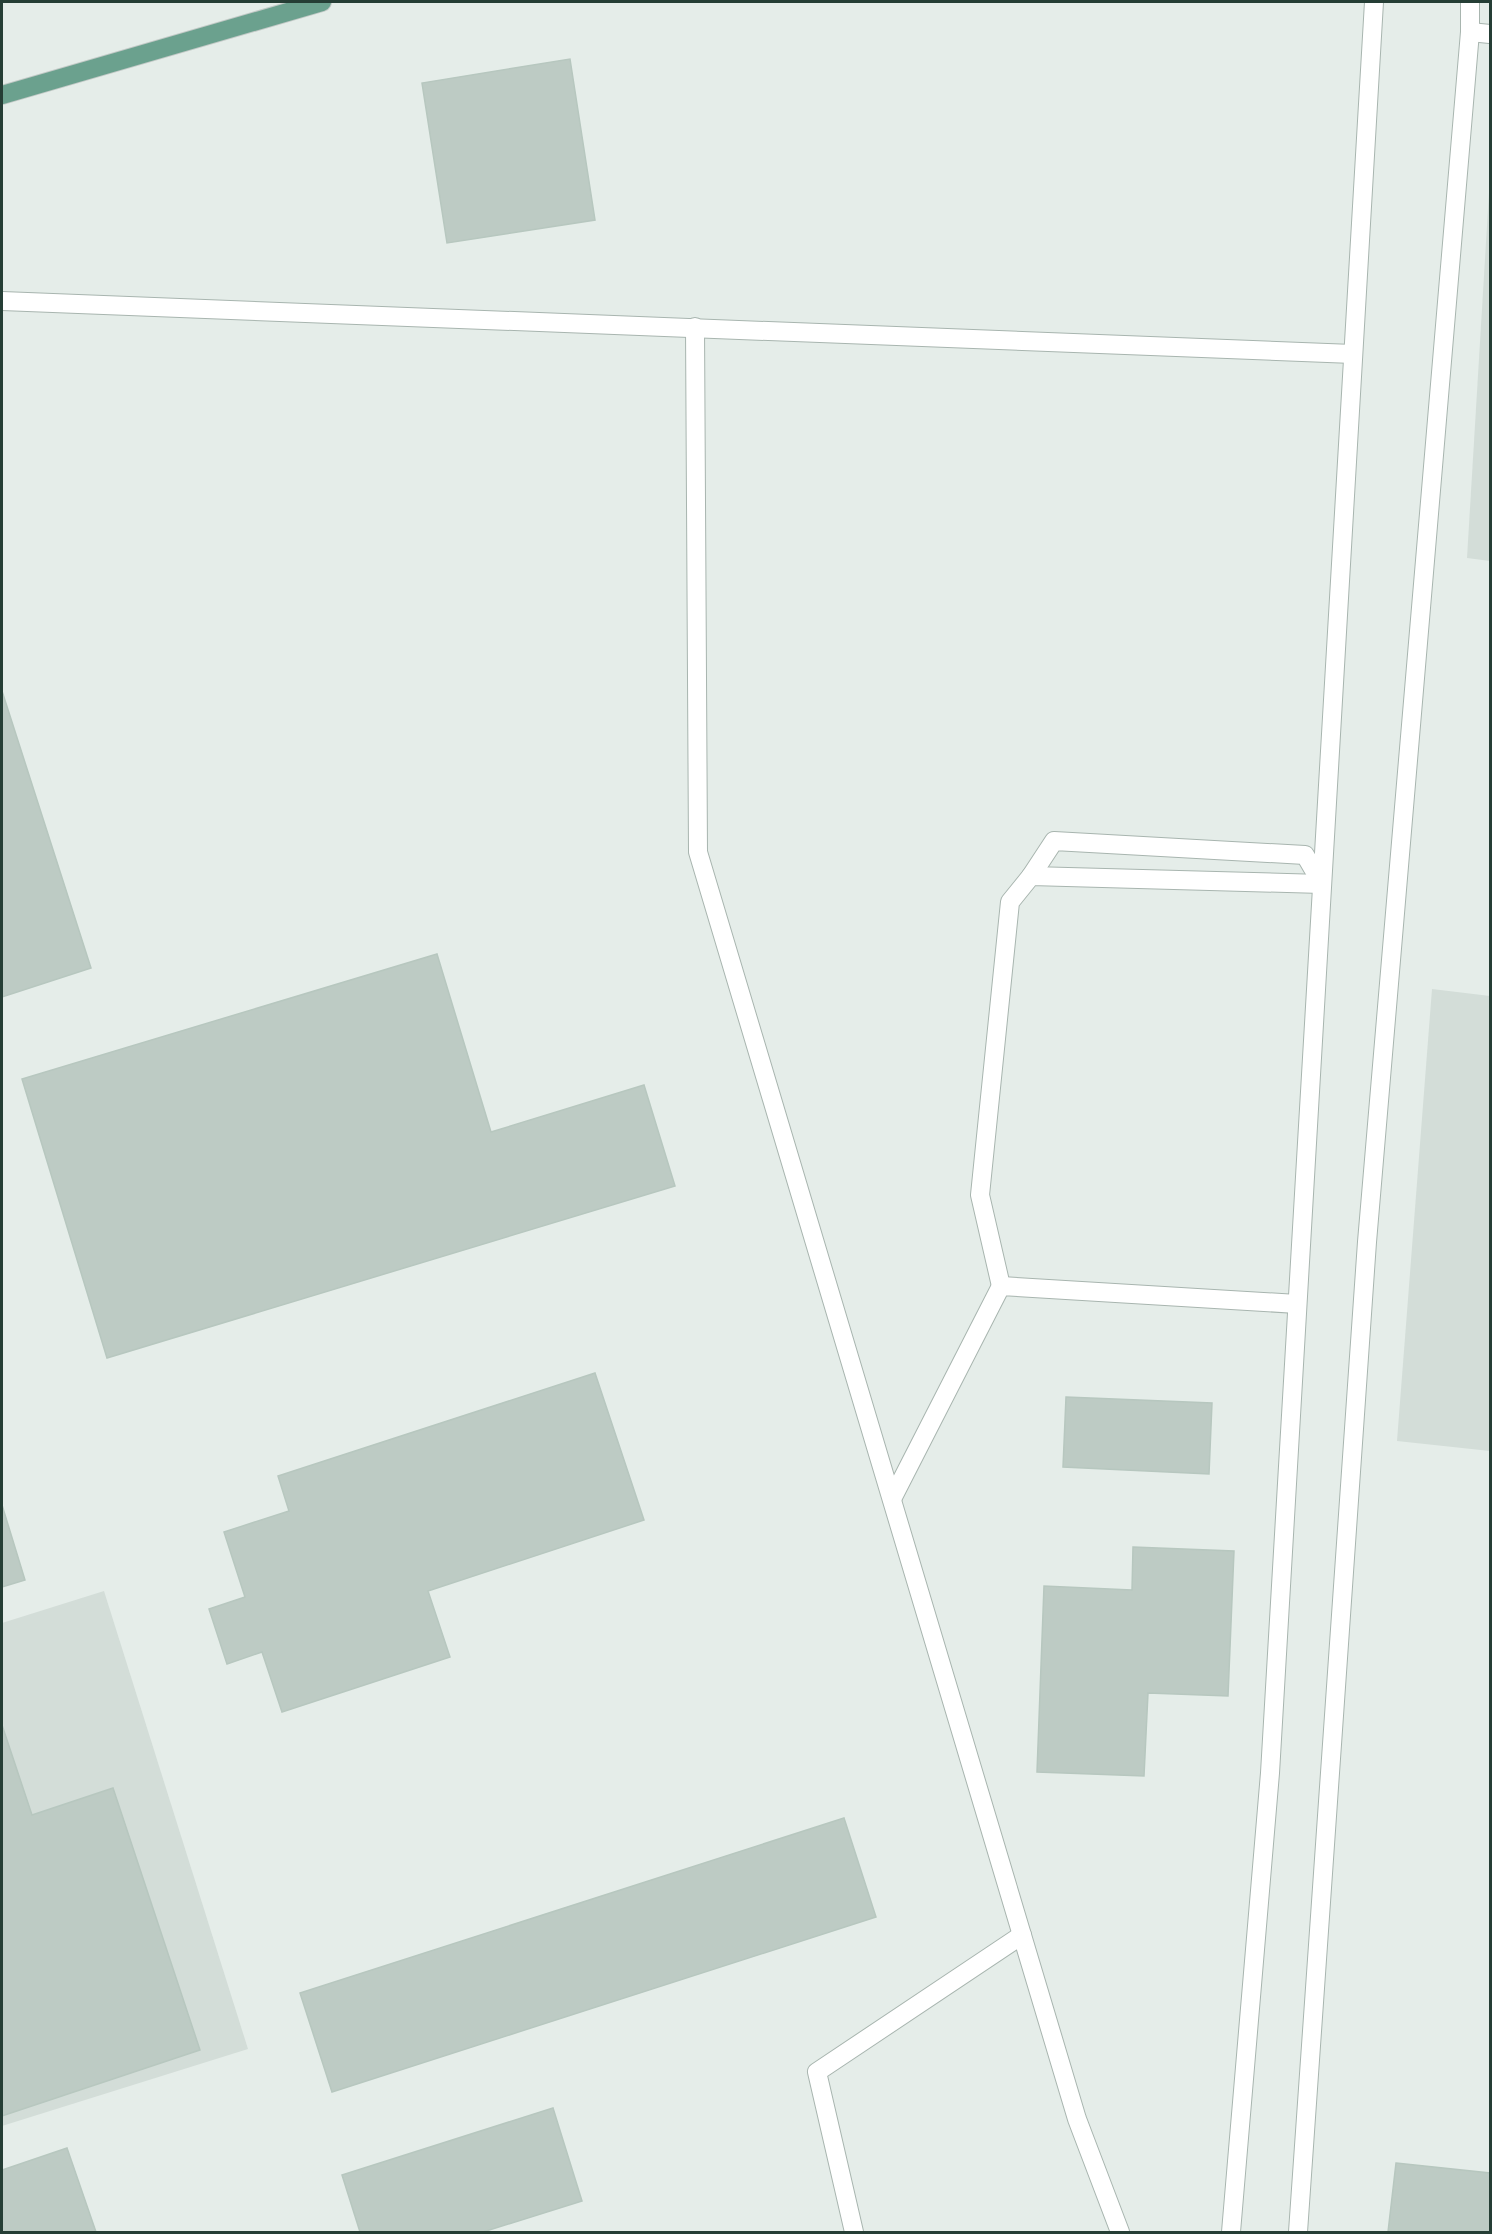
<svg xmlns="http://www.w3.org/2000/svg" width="1492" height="2234" viewBox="0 0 1492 2234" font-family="Manrope,sans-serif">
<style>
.built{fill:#d3ddd8}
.building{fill:#bdcbc4;stroke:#b7c7bf;stroke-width:1.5}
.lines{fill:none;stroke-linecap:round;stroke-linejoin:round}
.minor-casing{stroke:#a8b5af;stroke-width:20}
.major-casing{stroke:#c2c9c6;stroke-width:20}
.minor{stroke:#fff;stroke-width:18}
.major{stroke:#6ba18e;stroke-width:18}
</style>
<rect width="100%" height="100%" fill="#e5ede9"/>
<g class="built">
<polygon points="1490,176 1490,561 1467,558"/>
<polygon points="1432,989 1490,996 1490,1451 1397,1441"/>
<polygon points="104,1591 248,2049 2,2126 2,1623"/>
</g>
<g class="building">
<polygon points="570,59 595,220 447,243 422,83"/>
<polygon points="2,691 91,968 2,997"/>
<polygon points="437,954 491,1132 644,1085 675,1186 107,1358 22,1079"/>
<polygon points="595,1373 644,1520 428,1591 450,1657 282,1712 262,1652 227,1664 209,1609 245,1597 224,1532 289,1511 278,1476"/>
<polygon points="1066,1397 1212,1403 1209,1474 1063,1467"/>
<polygon points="2,1505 25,1580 2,1587"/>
<polygon points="1133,1547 1234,1551 1228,1696 1148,1693 1144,1776 1037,1772 1044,1586 1132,1590"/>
<polygon points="2,1725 32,1815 113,1788 200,2050 2,2116"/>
<polygon points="844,1818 876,1917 332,2092 300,1993"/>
<polygon points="553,2108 582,2201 483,2232 360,2232 342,2175"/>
<polygon points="67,2148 96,2232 2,2232 2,2170"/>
<polygon points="1396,2163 1490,2173 1490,2232 1388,2232"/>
</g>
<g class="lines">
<defs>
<g id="minor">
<polyline points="1470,32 1490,34"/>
<polyline points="2,301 1353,354"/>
<polyline points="695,327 698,852 1077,2119 1120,2232"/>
<polyline points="1031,876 1054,841 1305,855 1322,884"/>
<polyline points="1001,1286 980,1195 1010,902 1031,876 1322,884"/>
<polyline points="892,1499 1001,1286 1297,1304"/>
<polyline points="854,2232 817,2072 1022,1935"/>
<polyline points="1231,2232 1270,1773 1374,2"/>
<polyline points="1298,2232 1367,1242 1470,32 1470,2"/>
</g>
<polyline id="major" points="2,95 322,2"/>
</defs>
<use href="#minor" class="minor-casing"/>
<use href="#major" class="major-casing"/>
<use href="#minor" class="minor"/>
<use href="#major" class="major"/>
</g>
<rect width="1492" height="2234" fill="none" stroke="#253e35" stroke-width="6"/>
</svg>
